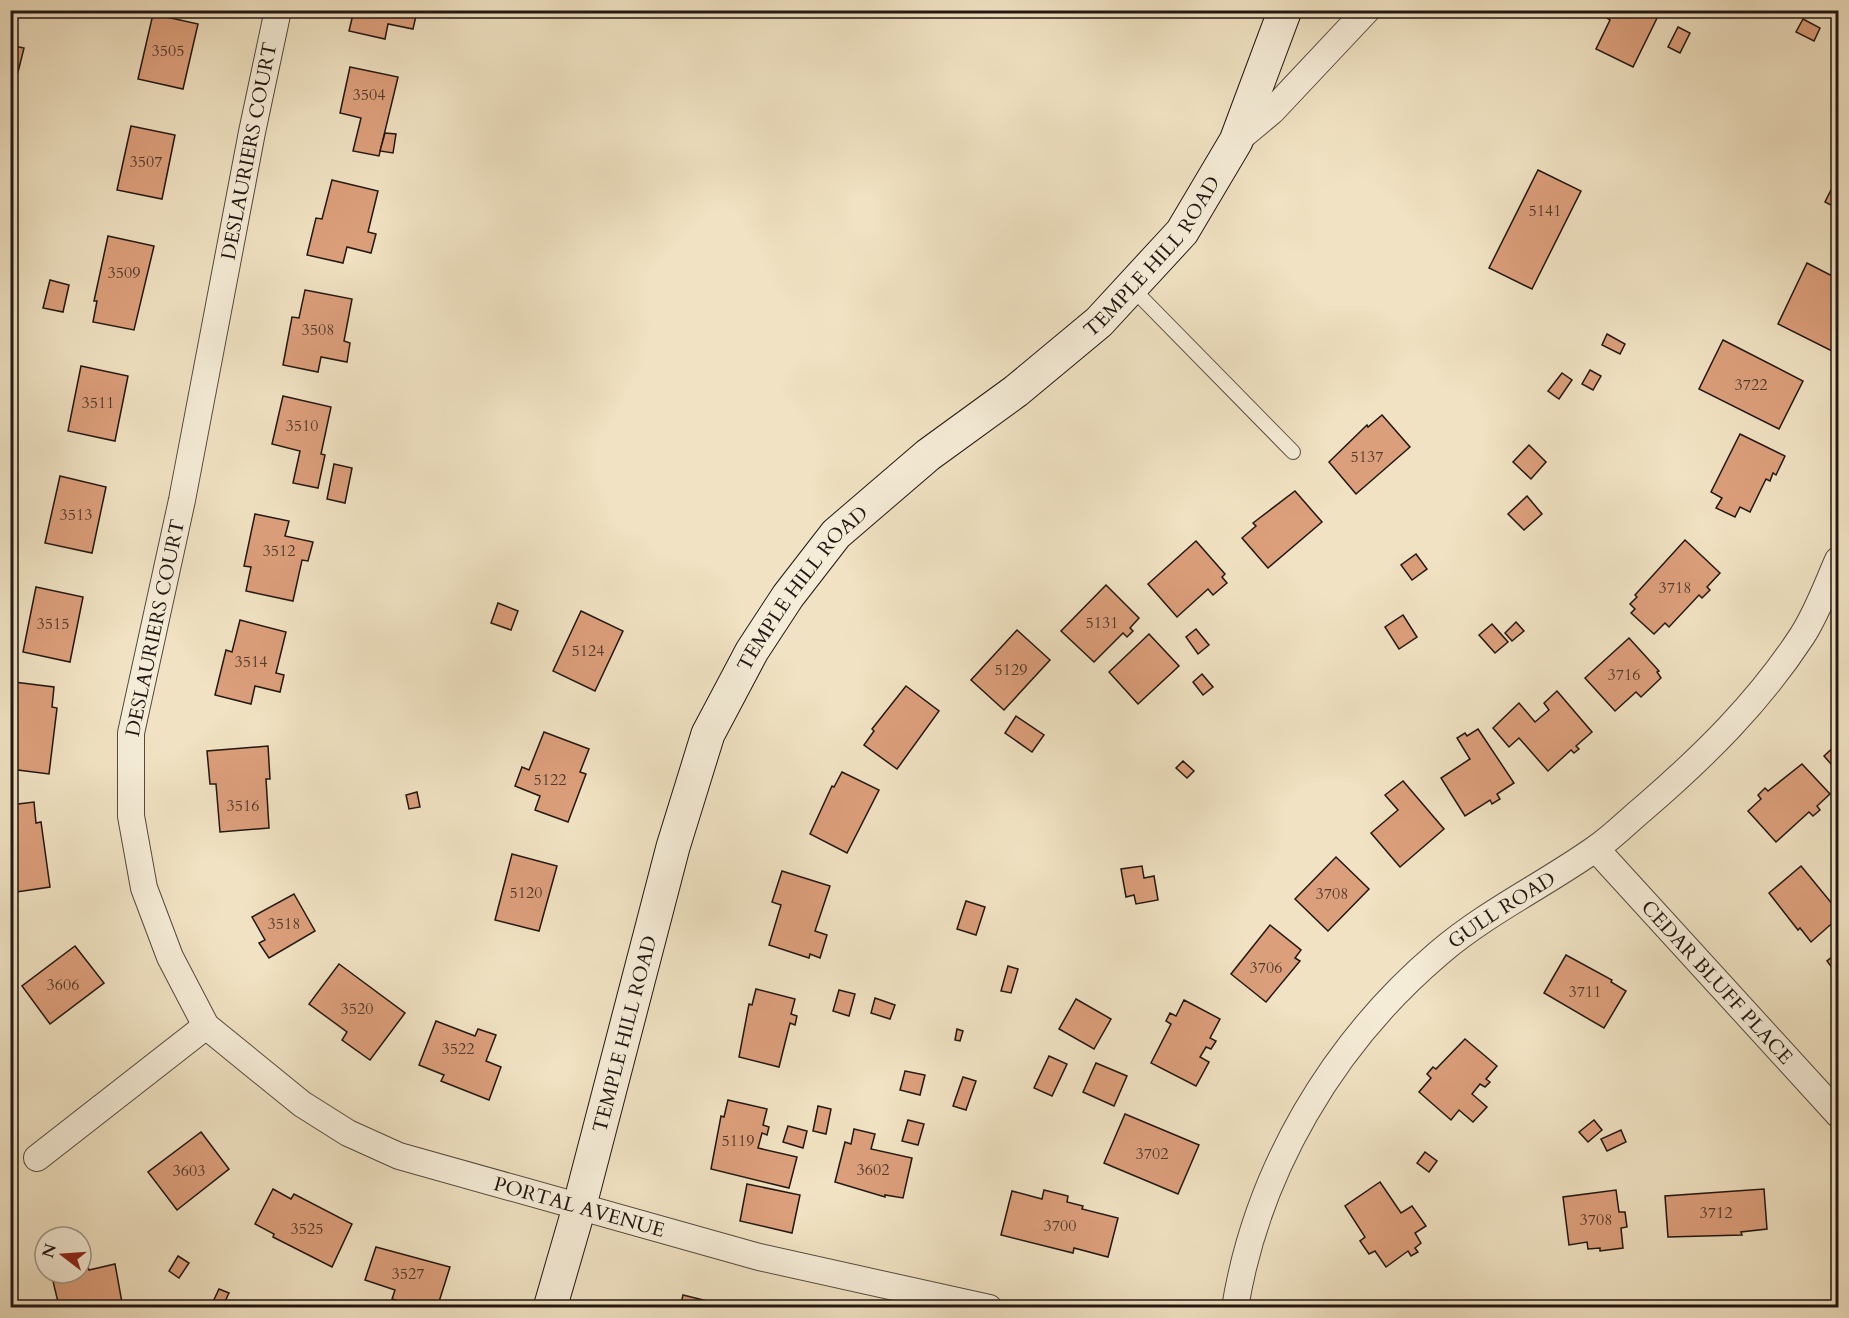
<svg xmlns="http://www.w3.org/2000/svg" width="1849" height="1318" viewBox="0 0 1849 1318" font-family="Cardo,serif">
<style>
.building{fill:#dc9f7b;stroke:#221712;stroke-width:1.5}
.lines{fill:none;stroke-linecap:round;stroke-linejoin:round}
.lane-casing{stroke:#564a3e;stroke-width:16}
.street-casing{stroke:#564a3e;stroke-width:28}
.secondary-casing{stroke:#221712;stroke-width:35}
.lane{stroke:#f5ecd7;stroke-width:14}
.street{stroke:#f5ecd7;stroke-width:26}
.secondary{stroke:#f5ecd7;stroke-width:33}
.labels{text-anchor:middle;dominant-baseline:central;stroke-width:6;stroke-linejoin:round;paint-order:stroke}
.number-label{font-size:16px;fill:#50392c}
.street-label{font-size:20px;fill:#221712;stroke:#f5ecd7}
</style>
<rect width="100%" height="100%" fill="#f0e2c2"/>
<filter id="stains"><feTurbulence type="fractalNoise" baseFrequency=".00333" numOctaves="4"/><feColorMatrix values="0 0 0 0 .2 0 0 0 0 .09 0 0 0 0 .02 0 0 0 .5 -.17"/></filter>
<radialGradient id="worn" r=".72"><stop offset=".6" stop-color="#630" stop-opacity="0"/><stop offset="1" stop-color="#630" stop-opacity=".3"/></radialGradient>
<g class="building">
<polygon points="354,10 413,10 417,11 413,29 388,24 385,39 349,31"/>
<polygon points="1611,10 1661,10 1633,67 1596,49 1610,20 1607,18"/>
<polygon points="153,14 198,24 183,89 138,79"/>
<polygon points="1803,19 1820,28 1814,41 1796,32"/>
<polygon points="1678,27 1690,33 1680,53 1668,47"/>
<polygon points="10,45 24,48 18,72 10,70"/>
<polygon points="350,67 398,77 379,156 353,151 361,118 340,113"/>
<polygon points="131,126 175,135 162,199 117,190"/>
<polygon points="385,133 396,134 393,153 380,151"/>
<polygon points="1538,170 1581,191 1532,289 1489,268"/>
<polygon points="1837,178 1838,178 1838,209 1825,202"/>
<polygon points="332,180 378,191 368,232 376,234 371,253 347,247 343,263 307,255 316,218 322,219"/>
<polygon points="108,236 154,246 134,330 93,322 97,301 94,301"/>
<polygon points="1807,263 1838,279 1838,354 1778,324"/>
<polygon points="50,280 69,285 63,312 43,308"/>
<polygon points="305,290 352,299 344,341 350,343 347,362 321,357 318,372 283,365 292,317 299,318"/>
<polygon points="1607,334 1625,344 1620,354 1602,345"/>
<polygon points="1723,340 1803,381 1779,429 1699,389"/>
<polygon points="81,366 128,376 115,441 68,431"/>
<polygon points="1590,370 1601,376 1593,390 1582,384"/>
<polygon points="1562,373 1572,380 1559,399 1548,391"/>
<polygon points="283,396 331,407 321,454 325,455 318,488 293,483 300,451 272,444"/>
<polygon points="1382,415 1410,447 1356,494 1329,462 1367,425 1368,427"/>
<polygon points="1740,434 1785,456 1776,475 1773,473 1770,481 1766,479 1750,512 1740,507 1735,517 1716,508 1722,498 1711,492"/>
<polygon points="1529,445 1546,462 1531,479 1513,462"/>
<polygon points="334,464 352,468 345,503 327,499"/>
<polygon points="60,476 106,487 92,553 45,543"/>
<polygon points="1295,491 1322,522 1268,568 1242,538 1256,526 1253,523"/>
<polygon points="1527,496 1542,514 1524,530 1508,514"/>
<polygon points="255,514 289,521 285,536 313,542 308,561 302,560 293,601 246,591 251,567 244,566"/>
<polygon points="1685,540 1720,573 1707,587 1710,590 1702,598 1699,595 1669,627 1665,623 1654,634 1631,613 1635,609 1630,604 1637,597 1635,595"/>
<polygon points="1196,541 1225,574 1222,577 1227,583 1213,595 1208,589 1177,617 1148,584"/>
<polygon points="1416,554 1427,569 1412,580 1401,565"/>
<polygon points="1106,585 1139,618 1130,628 1133,631 1127,637 1123,633 1094,662 1061,631"/>
<polygon points="36,587 83,597 70,662 23,652"/>
<polygon points="498,603 518,611 511,630 491,623"/>
<polygon points="581,611 623,631 595,691 553,671"/>
<polygon points="1403,615 1417,637 1399,649 1385,627"/>
<polygon points="240,620 286,632 276,673 284,675 280,692 255,686 251,704 215,695 226,650 232,652"/>
<polygon points="1516,622 1524,631 1512,641 1505,633"/>
<polygon points="1492,624 1508,642 1495,653 1479,635"/>
<polygon points="1196,629 1209,645 1198,654 1186,637"/>
<polygon points="1017,630 1050,660 1004,710 971,680"/>
<polygon points="1149,634 1179,666 1138,704 1109,672"/>
<polygon points="1629,638 1659,671 1657,672 1661,678 1641,697 1636,692 1615,711 1585,678"/>
<polygon points="1202,674 1213,687 1203,695 1193,682"/>
<polygon points="14,682 54,687 52,707 57,708 49,774 10,769 10,702"/>
<polygon points="906,686 939,711 897,769 864,745 874,731 872,729"/>
<polygon points="1557,691 1592,732 1576,746 1579,749 1574,753 1571,750 1548,771 1519,738 1509,747 1493,728 1519,703 1535,722 1549,710 1544,703"/>
<polygon points="1016,716 1044,735 1032,752 1005,733"/>
<polygon points="1478,729 1514,783 1497,794 1500,799 1492,804 1490,800 1465,816 1441,778 1470,759 1457,738 1465,733 1467,736"/>
<polygon points="544,732 589,749 580,772 586,774 568,822 535,810 540,796 515,786 522,767 529,770"/>
<polygon points="1838,743 1838,772 1824,756"/>
<polygon points="268,746 270,779 266,779 269,828 220,832 216,784 210,784 207,751"/>
<polygon points="1183,761 1194,771 1187,778 1176,768"/>
<polygon points="1802,764 1830,794 1817,806 1820,810 1813,816 1809,812 1776,842 1748,811 1761,799 1758,795 1765,788 1768,791"/>
<polygon points="842,772 879,790 847,853 810,834 832,786 834,787"/>
<polygon points="1403,781 1444,829 1400,867 1371,833 1398,810 1385,795"/>
<polygon points="417,792 420,807 409,809 406,795"/>
<polygon points="34,802 36,823 41,822 50,887 10,893 10,805"/>
<polygon points="512,854 557,866 539,931 495,920"/>
<polygon points="1336,857 1369,889 1328,931 1295,899"/>
<polygon points="1142,866 1144,878 1154,876 1158,900 1136,904 1134,895 1126,897 1121,869"/>
<polygon points="1801,866 1838,911 1838,918 1811,942 1800,928 1798,930 1769,893"/>
<polygon points="782,871 830,886 815,931 827,935 820,958 810,954 809,958 769,945 781,905 772,902"/>
<polygon points="294,894 315,931 269,958 259,943 265,940 252,917"/>
<polygon points="966,901 985,907 976,935 957,929"/>
<polygon points="1270,925 1301,950 1295,958 1300,961 1266,1002 1231,974"/>
<polygon points="75,946 104,983 50,1024 22,986"/>
<polygon points="1838,952 1838,976 1827,961"/>
<polygon points="1566,955 1612,980 1611,982 1626,991 1604,1028 1544,993"/>
<polygon points="339,964 405,1013 370,1060 342,1040 347,1032 309,1004"/>
<polygon points="1008,966 1018,969 1011,993 1001,991"/>
<polygon points="756,989 795,999 791,1014 797,1016 795,1025 790,1023 779,1067 739,1057 749,1004 752,1005"/>
<polygon points="839,990 855,994 849,1016 833,1011"/>
<polygon points="875,998 895,1005 890,1019 871,1013"/>
<polygon points="1076,999 1111,1019 1094,1049 1059,1029"/>
<polygon points="1184,1000 1220,1019 1210,1038 1216,1041 1211,1049 1206,1047 1200,1057 1209,1062 1196,1086 1151,1063 1171,1024 1166,1021 1170,1013 1176,1016"/>
<polygon points="436,1021 475,1036 478,1029 496,1035 486,1061 501,1067 489,1100 441,1081 444,1075 419,1065"/>
<polygon points="957,1029 963,1031 960,1041 955,1040"/>
<polygon points="1465,1039 1497,1066 1486,1079 1490,1082 1485,1087 1480,1084 1472,1094 1487,1107 1473,1122 1459,1110 1451,1120 1419,1092 1431,1078 1427,1074 1433,1067 1436,1069"/>
<polygon points="1049,1056 1067,1064 1052,1096 1034,1088"/>
<polygon points="1096,1063 1127,1076 1114,1106 1083,1092"/>
<polygon points="905,1071 925,1075 920,1095 900,1090"/>
<polygon points="963,1077 976,1081 966,1110 953,1106"/>
<polygon points="728,1100 767,1109 763,1125 769,1127 767,1135 762,1133 758,1148 797,1157 789,1188 711,1169 721,1116 724,1117"/>
<polygon points="818,1106 831,1109 826,1134 813,1131"/>
<polygon points="1125,1114 1199,1145 1178,1194 1104,1163"/>
<polygon points="908,1120 924,1124 918,1145 902,1141"/>
<polygon points="1594,1120 1602,1130 1588,1142 1579,1132"/>
<polygon points="788,1126 807,1131 803,1148 783,1142"/>
<polygon points="854,1129 875,1134 871,1149 912,1158 903,1198 885,1195 885,1197 835,1182 845,1142 851,1144"/>
<polygon points="1621,1130 1626,1142 1607,1151 1601,1139"/>
<polygon points="201,1132 229,1169 177,1210 148,1172"/>
<polygon points="1425,1152 1437,1161 1429,1172 1417,1163"/>
<polygon points="1380,1182 1401,1213 1412,1206 1426,1226 1415,1233 1421,1243 1415,1248 1418,1252 1411,1256 1408,1251 1386,1267 1375,1251 1369,1254 1360,1241 1365,1237 1345,1206"/>
<polygon points="747,1184 800,1195 792,1233 740,1221"/>
<polygon points="273,1189 291,1199 294,1194 352,1224 332,1267 273,1237 274,1234 255,1224"/>
<polygon points="1764,1189 1767,1229 1741,1232 1742,1235 1668,1237 1665,1196"/>
<polygon points="1044,1190 1068,1196 1067,1202 1083,1206 1082,1209 1118,1218 1108,1257 1074,1248 1073,1253 1001,1235 1012,1191 1042,1199"/>
<polygon points="1616,1190 1619,1212 1625,1212 1627,1227 1621,1228 1623,1248 1600,1251 1600,1248 1588,1249 1587,1242 1569,1245 1563,1197"/>
<polygon points="376,1247 450,1267 437,1308 421,1308 392,1299 395,1290 365,1280"/>
<polygon points="178,1256 189,1263 179,1278 169,1271"/>
<polygon points="87,1263 89,1270 115,1264 123,1308 78,1308 77,1302 59,1306 51,1273 81,1273 81,1265"/>
<polygon points="219,1289 229,1293 222,1308 214,1308 211,1306"/>
<polygon points="683,1295 724,1305 724,1308 680,1308"/>
</g>
<g class="lines">
<defs>
<polyline id="lane" points="1131,287 1293,452"/>
<g id="street">
<path id="s1" d="M 278,10 L 252,132 L 182,500 L 131,733 L 131,816 L 144,888 L 170,957 L 206,1026 L 302,1104 L 348,1133 L 399,1156 L 759,1257 L 989,1308"/>
<polyline points="1236,141 1272,111 1367,10"/>
<path id="s2" d="M 1596,849 L 1838,1114"/>
<polyline points="37,1158 206,1026"/>
<path id="s3" d="M 1235,1308 C 1257,1171 1333,1043 1439,953 C 1487,912 1544,885 1595,849 C 1613,837 1628,821 1645,807 C 1704,756 1759,702 1802,636 C 1817,613 1827,585 1838,560"/>
</g>
<g id="secondary">
<path id="s4" d="M 550,1308 L 579,1208 L 673,847 L 708,734 L 752,651 L 788,596 L 836,534 L 928,455 L 1016,391 L 1099,322 L 1182,232 L 1236,141 L 1285,10"/>
</g>
</defs>
<use href="#lane" class="lane-casing"/>
<use href="#street" class="street-casing"/>
<use href="#secondary" class="secondary-casing"/>
<use href="#lane" class="lane"/>
<use href="#street" class="street"/>
<use href="#secondary" class="secondary"/>
</g>
<g class="labels">
<g class="number-label">
<text x="168" y="51">3505</text>
<text x="369" y="95">3504</text>
<text x="146" y="162">3507</text>
<text x="1545" y="211">5141</text>
<text x="124" y="273">3509</text>
<text x="318" y="330">3508</text>
<text x="1751" y="385">3722</text>
<text x="98" y="403">3511</text>
<text x="302" y="426">3510</text>
<text x="1367" y="457">5137</text>
<text x="76" y="515">3513</text>
<text x="279" y="551">3512</text>
<text x="1675" y="588">3718</text>
<text x="1102" y="623">5131</text>
<text x="53" y="624">3515</text>
<text x="588" y="651">5124</text>
<text x="251" y="662">3514</text>
<text x="1011" y="670">5129</text>
<text x="1624" y="675">3716</text>
<text x="550" y="780">5122</text>
<text x="243" y="806">3516</text>
<text x="526" y="893">5120</text>
<text x="1332" y="894">3708</text>
<text x="284" y="924">3518</text>
<text x="1266" y="968">3706</text>
<text x="63" y="985">3606</text>
<text x="1585" y="992">3711</text>
<text x="357" y="1009">3520</text>
<text x="458" y="1049">3522</text>
<text x="738" y="1141">5119</text>
<text x="1152" y="1154">3702</text>
<text x="873" y="1170">3602</text>
<text x="189" y="1171">3603</text>
<text x="1716" y="1213">3712</text>
<text x="1596" y="1220">3708</text>
<text x="1060" y="1226">3700</text>
<text x="307" y="1229">3525</text>
<text x="408" y="1274">3527</text>
</g>
<g class="street-label">
<text transform="translate(249 151) rotate(-79)">DESLAURIERS COURT</text>
<text stroke="none"><textPath href="#s4" startOffset="1256">TEMPLE HILL ROAD</textPath></text>
<text stroke="none"><textPath href="#s4" startOffset="770">TEMPLE HILL ROAD</textPath></text>
<text transform="translate(155 628) rotate(-78)">DESLAURIERS COURT</text>
<text stroke="none"><textPath href="#s3" startOffset="494">GULL ROAD</textPath></text>
<text stroke="none"><textPath href="#s2" startOffset="180">CEDAR BLUFF PLACE</textPath></text>
<text stroke="none"><textPath href="#s4" startOffset="284">TEMPLE HILL ROAD</textPath></text>
<text stroke="none"><textPath href="#s1" startOffset="1467">PORTAL AVENUE</textPath></text>
</g>
</g>
<rect width="1849" height="1318" fill="none" stroke="#f0e2c2" stroke-width="36"/>
<rect x="12" y="12" width="1825" height="1294" fill="none" stroke="#221712" stroke-width="3"/>
<rect x="18" y="18" width="1813" height="1282" fill="none" stroke="#221712" stroke-width="1.5"/>
<g transform="translate(63 1255) rotate(287)"><circle r="28" fill="#f5ecd7" stroke="#a19788" stroke-width="1.5"/>
<path d="M0-4.5L10 22L0 15L-10 22Z" fill="#8f2418"/>
<text y="-9" font-size="16" font-weight="bold" text-anchor="middle" fill="#221712">N</text>
</g>
<rect width="100%" height="100%" filter="url(#stains)"/>
<rect width="100%" height="100%" fill="url(#worn)"/>
</svg>
